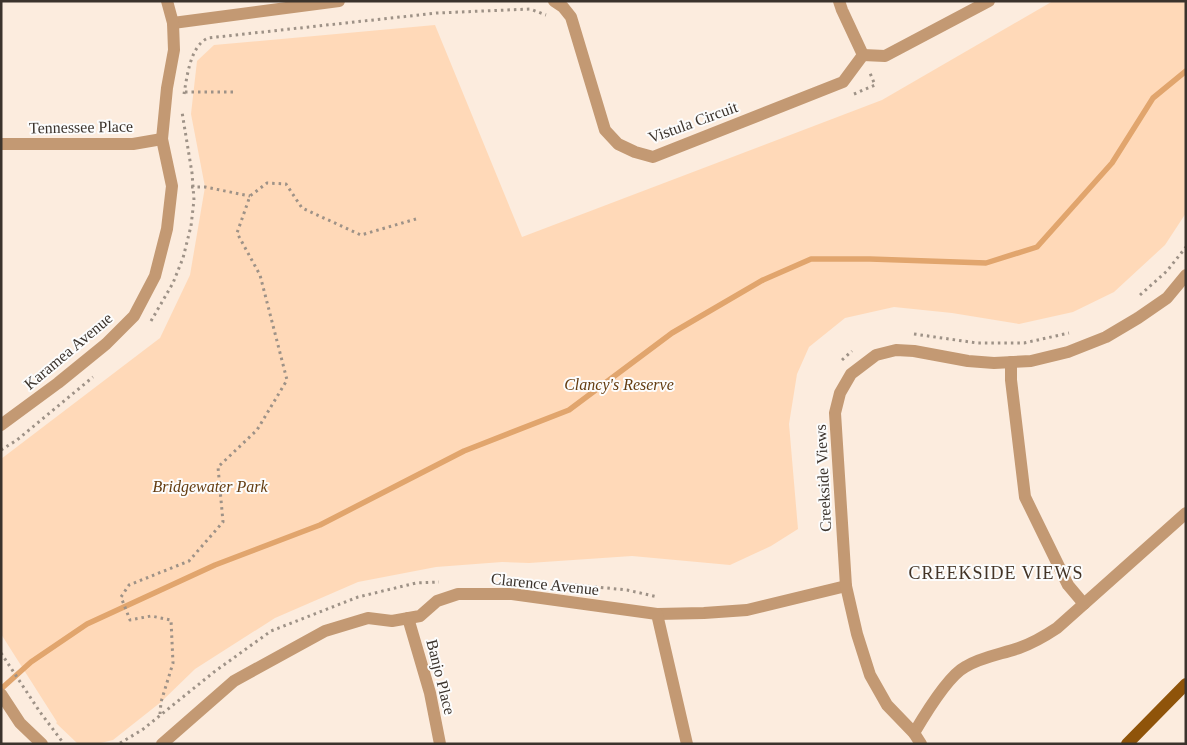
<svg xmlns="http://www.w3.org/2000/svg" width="1187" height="745" viewBox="0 0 1187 745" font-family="Georgia,serif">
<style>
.green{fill:#ffd9b8}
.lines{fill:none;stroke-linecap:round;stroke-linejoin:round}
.stream{stroke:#e1a56d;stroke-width:5.5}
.path{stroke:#9e9287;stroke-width:3;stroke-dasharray:2.5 4;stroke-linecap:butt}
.minor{stroke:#c39973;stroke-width:12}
.major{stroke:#8f540a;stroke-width:12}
.labels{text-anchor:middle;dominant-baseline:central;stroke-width:4;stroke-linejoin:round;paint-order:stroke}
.street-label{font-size:16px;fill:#3b332c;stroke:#fcfcfc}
.park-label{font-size:16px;font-style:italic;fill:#643c10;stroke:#fcfcfc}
.neighbourhood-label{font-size:18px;letter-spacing:1px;fill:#433325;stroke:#fcfcfc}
</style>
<rect width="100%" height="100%" fill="#fcecde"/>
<polygon class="green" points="1053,1 1186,1 1186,213 1165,245 1114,292 1073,312 1019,324 952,313 894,307 845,318 809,347 797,374 789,424 798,529 771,546 730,565 632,556 529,563 502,562 436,567 358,582 275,618 195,669 161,702 113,740 97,744 77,743 56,723 57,722 1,634 1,459 160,338 190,275 205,187 191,114 197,61 214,45 435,25 522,237 882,100"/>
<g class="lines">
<polyline class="stream" points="1,689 31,662 87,624 215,565 320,525 464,451 569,410 672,333 763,280 811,259 870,259 986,263 1037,247 1112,163 1153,98 1186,71"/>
<g class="path">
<polyline points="185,92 233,92"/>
<path d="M 184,94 C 187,77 190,46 208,38 L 437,13 L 530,9 L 546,15"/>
<polyline points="854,94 875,85 870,73 868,72"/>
<polyline points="191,187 205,187 250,196"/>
<polyline points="1140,295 1167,271 1186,247"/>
<polyline points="151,321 173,283 183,258 191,226 194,200 192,173 182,112"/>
<polyline points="914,334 977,343 1024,343 1069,333"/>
<polyline points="842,360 852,351"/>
<polyline points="1,450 17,440 93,377"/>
<polyline points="575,585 627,590 658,597"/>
<polyline points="1,653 40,712 64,744"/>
<polyline points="160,714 161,702 173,663 171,620 151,616 130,620 121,597 129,585 189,561 223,522 218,467 257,430 287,380 260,275 237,233 250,196 267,183 286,184 302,208 361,235 416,219"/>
<polyline points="120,743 142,730 214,672 271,631 358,597 416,583 439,582"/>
</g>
<g class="minor">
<polyline points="554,1 563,7 571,17 605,130 618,144 635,152 653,157 843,82 863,55 842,10 839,1"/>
<polyline points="173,23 339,1"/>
<polyline points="863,55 885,56 989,1"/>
<polyline points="1,144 133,144 162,139"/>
<polyline points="1011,362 1011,380 1025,497 1068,585 1084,604"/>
<polyline points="1,425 58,383 106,344 134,316 155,276 167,229 172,186 162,139 167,88 174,50 173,23 167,1"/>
<polyline points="657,614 704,613 747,610 846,586"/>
<polyline points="408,618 430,693 440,744"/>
<polyline points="1,694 20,723 42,744"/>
<path d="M 914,733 C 924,716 948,676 965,667 C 981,657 1002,654 1019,648 C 1033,643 1045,636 1057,628 L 1186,513"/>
<polyline points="162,744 234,681 325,631 368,618 392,621 420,616 437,601 458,594 512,594 657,614 687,744"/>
<polyline points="921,744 914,733 887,705 870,675 857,634 846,586 835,413 840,393 851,374 876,355 896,350 914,351 968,361 994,363 1031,361 1068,352 1106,337 1138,318 1167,298 1186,275"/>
</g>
<polyline class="major" points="1127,744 1186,684"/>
</g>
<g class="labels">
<g class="street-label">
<text transform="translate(693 122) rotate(-20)">Vistula Circuit</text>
<text transform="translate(81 127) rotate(-1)">Tennessee Place</text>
<text transform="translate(68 351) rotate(-40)">Karamea Avenue</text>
<text transform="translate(823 478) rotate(-93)">Creekside Views</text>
<text transform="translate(545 584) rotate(6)">Clarence Avenue</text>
<text transform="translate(441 677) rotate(76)">Banjo Place</text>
</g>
<g class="park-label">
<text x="619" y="384">Clancy's Reserve</text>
<text x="210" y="486">Bridgewater Park</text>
</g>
<g class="neighbourhood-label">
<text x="996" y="573">CREEKSIDE VIEWS</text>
</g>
</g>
<rect width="1187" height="745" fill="none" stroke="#3b332c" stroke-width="5"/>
</svg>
